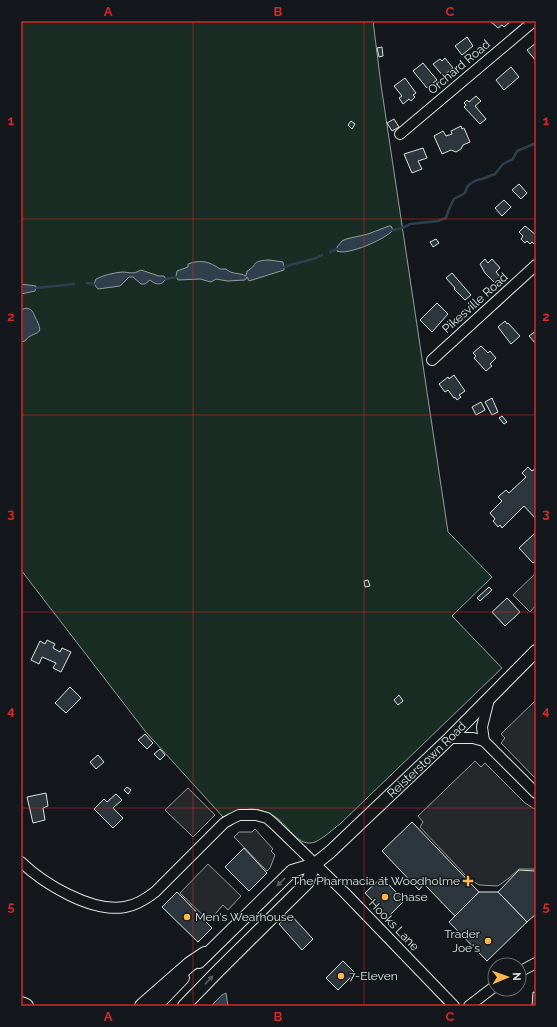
<svg xmlns="http://www.w3.org/2000/svg" width="557" height="1027" viewBox="0 0 557 1027" font-family="Raleway,sans-serif">
<style>
.green{fill:#1a2d24;stroke:#939e99}
.parking{fill:#24282b;stroke:#939e99}
.water{fill:#2f3f4d;stroke:#939e99}
.lines{fill:none;stroke-linecap:round;stroke-linejoin:round}
.stream{stroke:#2f3f4d;stroke-width:2.5}
.building{fill:#2c363c;stroke:#d8e6dc}
.minor-casing{stroke:#d8e6dc;stroke-width:12}
.major-casing{stroke:#d8e6dc;stroke-width:14}
.highway-casing{stroke:#d8e6dc;stroke-width:16}
.minor{stroke:#14181c;stroke-width:10}
.major{stroke:#14181c;stroke-width:12}
.highway{stroke:#14181c;stroke-width:14}
.oneway{fill:#59605f}
.grid{fill:none;stroke:#d62828;stroke-width:1;stroke-opacity:0.55}
.poi-dot{fill:#ffb74d;stroke:#14181c;stroke-width:1.5}
.labels{text-anchor:middle;dominant-baseline:central;stroke-width:3;stroke-linejoin:round;paint-order:stroke}
.street-label{font-size:12px;fill:#d8e6dc;stroke:#14181c}
.poi-label{font-size:12px;fill:#d8e6dc;stroke:#14181c;text-anchor:start}
.neatline{fill:none;stroke:#d62828;stroke-width:1.5}
.grid-label{font-size:13px;text-anchor:middle;font-weight:bold;fill:#d62828}
</style>
<rect width="100%" height="100%" fill="#14181c"/>
<path class="green" d="M 21,21 L 373,21 L 381,85 L 448,532 L 492,577 L 452,616 L 502,668 L 340,824 C 333,829 324,838 315,842 C 299,848 289,827 278,819 C 271,813 260,809 250,809 C 241,810 232,814 223,817 L 145,731 L 21,570 Z"/>
<g class="parking">
<polygon points="536,573 536,605 530,612 513,595"/>
<polygon points="536,700 536,779 501,743 505,738 501,734"/>
<polygon points="475,761 481,767 485,763 525,803 536,810 536,869 519,869 509,878 498,886 479,885 469,879 420,827 423,822 418,816"/>
<polygon points="188,788 215,815 193,837 165,810"/>
<polygon points="255,829 273,849 271,851 275,855 270,868 267,871 234,837 239,832 252,832"/>
<polygon points="208,864 241,896 228,910 223,905 209,921 180,893"/>
</g>
<g class="water">
<path d="M 389,226 L 391,226 L 393,230 C 386,239 347,256 337,251 L 337,247 L 342,241 L 346,239 L 368,234 Z"/>
<path d="M 269,260 L 283,262 L 284,270 L 249,281 L 247,277 L 245,280 L 227,281 L 216,279 L 211,282 L 200,279 L 178,280 L 176,276 L 177,271 L 188,267 L 188,264 C 201,259 210,262 220,269 L 226,269 C 232,275 239,272 246,276 L 247,271 C 259,265 249,261 269,260 Z"/>
<path d="M 141,270 L 159,276 L 164,276 L 166,279 C 161,286 156,285 150,280 L 145,284 L 141,284 L 133,277 L 129,277 L 120,286 L 98,289 L 94,284 L 96,279 C 104,275 113,273 122,272 C 130,272 132,275 141,270 Z"/>
<polygon points="21,284 36,286 35,291 21,294"/>
<path d="M 26,308 C 32,309 33,312 35,317 C 47,339 33,329 25,341 L 21,342 L 21,310 Z"/>
<polygon points="226,993 228,1006 211,1006 222,995"/>
</g>
<g class="lines">
<g class="stream">
<path d="M 393,230 C 397,230 408,226 410,224 L 438,221 L 446,218 L 449,209 L 454,199 L 465,193 L 467,187 L 470,184 L 477,180 L 482,179 L 495,174 L 503,164 L 513,159 L 517,151 L 536,143"/>
<polyline points="330,252 337,249"/>
<polyline points="283,267 316,258 322,255"/>
<polyline points="166,279 176,277"/>
<polyline points="87,283 94,284"/>
<polyline points="36,288 74,284"/>
</g>
</g>
<g class="building">
<polygon points="490,21 511,21 504,27 502,25 498,28"/>
<polygon points="467,37 473,46 462,55 455,46"/>
<polygon points="536,43 536,61 527,50"/>
<polygon points="382,47 383,56 379,57 377,48"/>
<polygon points="445,58 453,68 443,76 433,64 440,59 442,61"/>
<polygon points="423,63 437,80 427,88 413,71"/>
<polygon points="511,67 519,77 504,90 496,80"/>
<polygon points="405,78 416,93 413,95 415,97 411,101 409,99 403,104 399,98 402,96 394,86"/>
<polygon points="476,96 481,101 475,106 486,119 480,124 464,107 466,105 464,103 467,100 469,102"/>
<polygon points="394,119 399,127 392,131 387,123"/>
<polygon points="351,121 355,124 352,129 348,125"/>
<polygon points="461,126 462,129 464,128 470,142 463,145 461,149 456,152 451,150 442,154 434,136 443,131 446,136 452,134 451,131"/>
<polygon points="423,148 427,158 418,161 422,169 412,173 404,154"/>
<polygon points="519,184 527,193 521,199 512,190"/>
<polygon points="504,200 511,207 502,216 495,208"/>
<polygon points="525,226 536,235 536,242 534,244 532,242 530,244 527,241 525,243 521,239 523,236 519,232"/>
<polygon points="436,239 439,243 433,247 430,242"/>
<polygon points="485,259 488,263 492,259 500,268 496,272 501,278 495,283 485,273 480,264"/>
<polygon points="452,273 471,295 465,300 454,289 455,288 446,278"/>
<polygon points="437,303 448,314 432,332 420,320"/>
<polygon points="505,321 507,324 508,323 520,336 511,344 498,327"/>
<polygon points="536,331 536,344 529,336"/>
<polygon points="481,346 488,353 490,351 496,358 490,364 492,366 486,371 474,358 476,356 473,353"/>
<polygon points="454,375 465,391 459,395 461,397 457,400 455,397 454,398 448,390 445,392 439,384 448,377 449,379"/>
<polygon points="492,398 498,412 492,415 485,402"/>
<polygon points="481,402 485,410 476,415 472,407"/>
<polygon points="502,416 507,422 504,424 499,418"/>
<polygon points="528,467 532,471 536,468 536,519 524,506 502,528 500,525 498,527 493,521 495,519 490,513 502,501 498,497 506,490 509,493 526,477 522,473"/>
<polygon points="536,532 536,561 533,563 519,548"/>
<polygon points="368,580 370,586 365,587 364,581"/>
<polygon points="489,587 492,590 480,601 477,598"/>
<polygon points="507,598 520,612 505,626 492,612"/>
<polygon points="47,640 55,644 53,648 60,652 62,648 71,652 61,672 53,668 56,663 42,657 39,664 31,660 40,641 45,644"/>
<polygon points="70,687 81,698 66,713 55,703"/>
<polygon points="399,695 403,701 398,705 394,700"/>
<polygon points="145,734 153,743 147,749 138,740"/>
<polygon points="160,749 165,755 160,760 154,754"/>
<polygon points="98,755 104,762 96,769 90,762"/>
<polygon points="127,787 131,790 128,794 124,790"/>
<polygon points="46,793 48,806 43,808 45,820 33,823 27,797"/>
<polygon points="116,794 122,800 113,808 123,818 113,828 94,809 104,799 107,802"/>
<polygon points="412,822 479,892 455,916 424,884 419,890 382,851"/>
<polygon points="244,848 267,873 249,891 225,867"/>
<polygon points="519,870 536,871 536,914 527,922 498,892"/>
<polygon points="382,877 404,901 388,917 365,893"/>
<polygon points="177,892 212,928 198,942 162,907"/>
<polygon points="479,892 498,892 527,922 487,961 449,922"/>
<polygon points="290,914 313,939 302,950 279,924"/>
<polygon points="343,961 355,973 338,990 326,978"/>
<polygon points="533,992 536,993 536,1006 532,1006"/>
</g>
<g class="lines">
<defs>
<g id="minor">
<polyline points="400,134 534,21"/>
<polyline points="432,360 536,265"/>
<polyline points="450,738 473,738 484,741 536,793"/>
<polyline points="484,741 482,727 489,699"/>
<path d="M 21,862 C 44,884 92,913 125,907 C 137,905 146,899 155,892 L 224,823 L 231,819 L 239,815 L 256,815 L 267,818 L 274,824 L 345,893 L 454,1006"/>
<polyline points="519,972 536,963"/>
<polyline points="469,1006 495,986"/>
</g>
<g id="major">
<path id="s1" d="M 199,962 L 292,871 L 315,864 L 330,852 L 450,738 L 536,651"/>
<polyline points="156,1006 183,978"/>
<polyline points="184,1006 218,971 307,883 315,864"/>
</g>
<g id="highway">
<polyline points="21,1004 26,1006"/>
<polyline points="142,1006 190,964 205,954"/>
</g>
</defs>
<use href="#minor" class="minor-casing"/>
<use href="#major" class="major-casing"/>
<use href="#highway" class="highway-casing"/>
<use href="#minor" class="minor"/>
<use href="#major" class="major"/>
<use href="#highway" class="highway"/>
</g>
<defs><path id="oneway-solid" d="M-6-.8H1V-3.2L6.5 0L1 3.2V.8H-6Z"/></defs>
<g class="oneway">
<use href="#oneway-solid" transform="translate(281 882) rotate(136)"/>
<use href="#oneway-solid" transform="translate(209 980) rotate(-47)"/>
</g>
<path class="grid" d="M 193,21 L 193,1006M 364,21 L 364,1006M 21,219 L 536,219M 21,415 L 536,415M 21,612 L 536,612M 21,808 L 536,808"/>
<g class="poi-dot">
<path d="M466 875h4v4h4v4h-4v4h-4v-4h-4v-4h4z"/>
<circle cx="385" cy="897" r="4"/>
<circle cx="187" cy="917" r="4"/>
<circle cx="488" cy="941" r="4"/>
<circle cx="341" cy="976" r="4"/>
</g>
<g class="labels">
<g class="street-label">
<text transform="translate(459 67) rotate(-40)">Orchard Road</text>
<text transform="translate(475 303) rotate(-42)">Pikesville Road</text>
<text stroke="none"><textPath href="#s1" startOffset="307">Reisterstown Road</textPath></text>
<text transform="translate(394 925) rotate(46)">Hooks Lane</text>
</g>
<g class="poi-label">
<text x="460" y="881" text-anchor="end">The Pharmacia at Woodholme</text>
<text x="393" y="897">Chase</text>
<text x="195" y="917">Men's Wearhouse</text>
<text x="480" y="934" text-anchor="end">Trader<tspan x="480" dy="14">Joe's</tspan></text>
<text x="349" y="976">7-Eleven</text>
</g>
</g>
<rect width="557" height="1027" fill="none" stroke="#14181c" stroke-width="44"/>
<g transform="translate(507 977) rotate(88)"><circle r="19" fill="#14181c" stroke="#626a69"/>
<path d="M0-3L7 15L0 10L-7 15Z" fill="#ffb74d"/>
<text y="-6" font-size="11" font-weight="bold" text-anchor="middle" fill="#d8e6dc">N</text>
</g>
<rect x="22" y="22" width="513" height="983" class="neatline"/>
<g class="grid-label">
<text x="108" y="16">A</text>
<text x="278" y="16">B</text>
<text x="450" y="16">C</text>
<text x="11" y="125">1</text>
<text x="546" y="125">1</text>
<text x="11" y="321">2</text>
<text x="546" y="321">2</text>
<text x="11" y="518">3</text>
<text x="546" y="518">3</text>
<text x="11" y="715">4</text>
<text x="546" y="715">4</text>
<text x="11" y="911">5</text>
<text x="546" y="911">5</text>
<text x="108" y="1021">A</text>
<text x="278" y="1021">B</text>
<text x="450" y="1021">C</text>
</g>
</svg>
